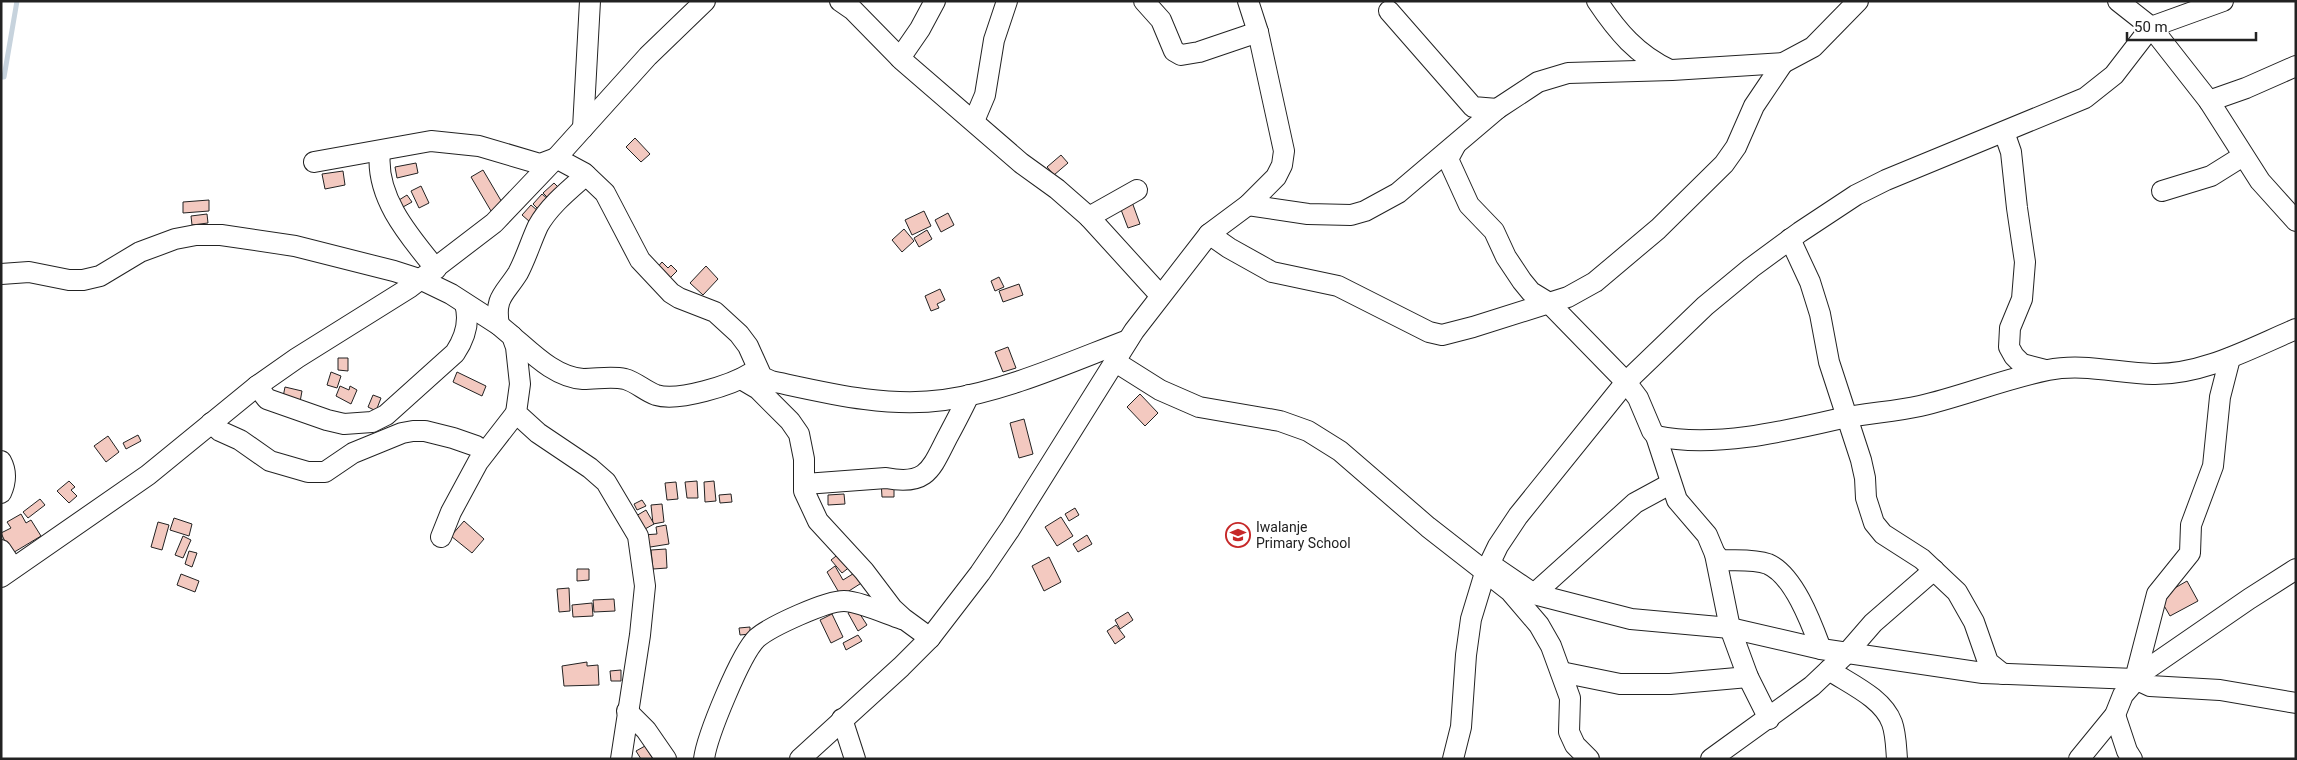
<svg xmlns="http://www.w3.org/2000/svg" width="2297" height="760" viewBox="0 0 2297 760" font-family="Roboto,sans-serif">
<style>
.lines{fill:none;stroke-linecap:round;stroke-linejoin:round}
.stream{stroke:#c7d3dd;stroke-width:5}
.building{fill:#f3c9c0;stroke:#222}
.minor-casing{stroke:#222;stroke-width:22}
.minor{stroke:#fff;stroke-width:20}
.labels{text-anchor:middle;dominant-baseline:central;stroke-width:4;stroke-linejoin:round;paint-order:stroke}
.poi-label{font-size:14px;fill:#222;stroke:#fff;text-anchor:start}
</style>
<rect width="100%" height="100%" fill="#fff"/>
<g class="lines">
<polyline class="stream" points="1,77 4,77 17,1"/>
</g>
<g class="building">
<polygon points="635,138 650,154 641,162 626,147"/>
<polygon points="1061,155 1068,163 1054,175 1047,167"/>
<polygon points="416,163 418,173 397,178 395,167"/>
<polygon points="483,170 503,204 491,211 471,177"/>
<polygon points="343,171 345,185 325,189 322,174"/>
<polygon points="554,183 560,189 550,200 543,193"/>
<polygon points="421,186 429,203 419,208 411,191"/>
<polygon points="542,194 549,200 540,211 533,204"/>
<polygon points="407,195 412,202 403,207 399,200"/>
<polygon points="209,200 209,211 183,213 183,202"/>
<polygon points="1132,202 1140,224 1128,228 1120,207"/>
<polygon points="531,205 538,211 530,222 522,215"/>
<polygon points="924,211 931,226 912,235 905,220"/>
<polygon points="948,213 954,225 941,232 935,220"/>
<polygon points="207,214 208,223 192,225 191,216"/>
<polygon points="904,229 914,241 902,252 892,240"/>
<polygon points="927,230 932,239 919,247 914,238"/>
<polygon points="662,262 668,268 671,265 677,271 667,281 656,269"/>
<polygon points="706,266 718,279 703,295 690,283"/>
<polygon points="999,277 1004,287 995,291 991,281"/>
<polygon points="1019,284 1023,295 1003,302 999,291"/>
<polygon points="940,289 945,300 937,304 939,308 931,311 925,296"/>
<polygon points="1008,347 1016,368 1003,372 995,352"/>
<polygon points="338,358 348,358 348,371 338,370"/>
<polygon points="331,372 341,376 337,388 327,385"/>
<polygon points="457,372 486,386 482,396 453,382"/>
<polygon points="340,386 349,390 350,386 357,390 351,404 336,396"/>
<polygon points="285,387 302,391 300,402 283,397"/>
<polygon points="1140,394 1158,413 1145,426 1127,407"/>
<polygon points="373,395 381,398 376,411 368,407"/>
<polygon points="1024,419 1033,454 1019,458 1010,423"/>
<polygon points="138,435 141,441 126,449 123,443"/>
<polygon points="108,436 119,452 106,462 94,446"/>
<polygon points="69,481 75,487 71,490 77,496 69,503 57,491"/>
<polygon points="697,481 698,498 687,498 685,482"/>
<polygon points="714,481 716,501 705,502 704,482"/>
<polygon points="881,481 894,481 894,497 882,497"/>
<polygon points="676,482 678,499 667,500 665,483"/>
<polygon points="731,494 732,502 720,503 719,495"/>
<polygon points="844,494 845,504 828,505 828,495"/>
<polygon points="40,499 45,505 28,518 23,512"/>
<polygon points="642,500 646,506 637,510 634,504"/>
<polygon points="662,504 664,522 653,524 651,505"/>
<polygon points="1075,508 1079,515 1069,521 1065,514"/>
<polygon points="646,510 654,524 645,529 636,516"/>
<polygon points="21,514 26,523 31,520 41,536 11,554 1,533 11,528 7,522"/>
<polygon points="1061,517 1073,536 1057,546 1045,527"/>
<polygon points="174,518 192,524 189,536 170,530"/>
<polygon points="464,521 484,539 472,553 451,536"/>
<polygon points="158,522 169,525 162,550 151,547"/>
<polygon points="666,525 669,544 644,548 643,535 657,534 656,527"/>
<polygon points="1087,535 1092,544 1078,552 1073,544"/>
<polygon points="183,536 191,540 183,558 175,555"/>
<polygon points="666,549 667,568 653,569 651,550"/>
<polygon points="189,551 197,553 192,567 185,564"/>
<polygon points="840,553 851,566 842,573 831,560"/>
<polygon points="1049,557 1061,582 1044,591 1032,566"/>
<polygon points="835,566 843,580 856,572 863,582 841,596 827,572"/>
<polygon points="577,569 589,569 589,580 577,581"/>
<polygon points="181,574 199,581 195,592 177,585"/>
<polygon points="2187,581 2198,601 2170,616 2159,597"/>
<polygon points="569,588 570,611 559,612 557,589"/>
<polygon points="614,599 615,611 594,612 593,600"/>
<polygon points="592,603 593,616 573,617 572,605"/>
<polygon points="856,608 867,625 858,631 848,613"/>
<polygon points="1128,612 1133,620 1120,629 1115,620"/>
<polygon points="832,614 843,637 831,643 820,620"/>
<polygon points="1116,625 1125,637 1115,644 1107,631"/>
<polygon points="750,627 750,634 740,635 739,628"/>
<polygon points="858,635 862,641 846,650 843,643"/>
<polygon points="587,662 587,666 598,665 599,685 564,686 562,666"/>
<polygon points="621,670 621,681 611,681 610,671"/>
<polygon points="645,746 653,759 641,759 636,751"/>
</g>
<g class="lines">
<defs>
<g id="minor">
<polyline points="840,1 853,10 903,61 1021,163 1057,189 1089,217 1160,295"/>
<polyline points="1144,1 1161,20 1174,51 1181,55 1199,52 1258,32"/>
<path d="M 1597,1 C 1617,31 1637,55 1670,70"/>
<polyline points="2118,1 2151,27 2209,101 2260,181 2296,221"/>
<polyline points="1389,11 1473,107 1497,109"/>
<polyline points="900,58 920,29 935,1"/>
<polyline points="2209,101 2246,88 2296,66"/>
<polyline points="974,121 985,95 994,40 1007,1"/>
<polyline points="583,128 590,1"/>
<polyline points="2004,132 2011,152 2017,208 2025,262 2022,299 2010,328 2009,347 2014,356 2022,364 2045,370"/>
<polyline points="1455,146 1448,159 1469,205 1494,231 1506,257 1522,281 1531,292 1549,303 1626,382 1638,398 1652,431 1656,436 1677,500 1707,535 1715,554 1730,628 1748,677 1769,719"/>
<path d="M 380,152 C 375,197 409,236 436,269"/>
<path d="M 314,162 L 431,141 L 479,146 L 540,164 L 556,158 L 584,173 L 605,193 L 640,260 L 671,293 L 679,298 L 715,312 L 739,334 L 748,346 L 762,377 L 771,381 C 827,393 886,408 944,400 C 1006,391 1070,362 1128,340"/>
<polyline points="2162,191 2211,176 2243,156"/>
<polyline points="1248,205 1308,214 1351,215 1365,211 1398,193 1497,109 1538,82 1568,73 1672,70 1783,63 1813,47 1858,1"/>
<polyline points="1089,217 1137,190"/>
<polyline points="1209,234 1229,248 1272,272 1338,286 1429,332 1442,335 1473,327 1568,297 1595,282 1658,229 1724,164 1736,147 1754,106 1783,63"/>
<polyline points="1790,239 1810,282 1820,314 1829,362 1861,460 1865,478 1866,498 1874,523 1883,534 1922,559 1957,592 1974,622 1988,662 2003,674"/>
<polyline points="1,274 29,272 69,280 83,280 100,276 140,252 175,239 196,235 221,235 295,246 394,271 422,280 451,294 499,325 512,336 516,347 520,384 516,413 538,433 590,468 606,482 638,536 645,586 640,635 621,759"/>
<path d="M 499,325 C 494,297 505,294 518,273 C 526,258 531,241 538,226 C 549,206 569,190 586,175"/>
<path d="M 512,336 C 533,354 555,377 583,379 C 598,379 611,376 625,379 C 636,382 645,391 656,395 C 678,402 732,385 751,373"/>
<polyline points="1114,361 1160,390 1199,407 1280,421 1308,431 1340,451 1428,527 1510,591 1539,625 1551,646 1570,698 1569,732 1575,745 1589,759"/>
<polyline points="741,379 758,389 790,421 799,434 804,459 804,491 818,521 864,571 892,608 904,619 930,638"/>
<path d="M 257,386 L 267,399 L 327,420 L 344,424 L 372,422 L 386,415 L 455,353 C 465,338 470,321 465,304"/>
<polyline points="211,423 220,431 240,440 270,461 308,472 325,472 353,453 402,433 413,431 425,431 453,438 476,446 485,452"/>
<path d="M 1656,436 C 1713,448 1782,432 1838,419 C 1865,413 1893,412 1920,406 C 1963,396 2004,379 2048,370 C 2083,363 2117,373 2153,374 C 2203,375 2251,348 2296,329"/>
<path d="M 1,461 C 7,472 6,482 1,493"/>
<path d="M 805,484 L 886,478 C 927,486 931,469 947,438 C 955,423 962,410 969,395"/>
<polyline points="441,537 451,512 478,462 516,413"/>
<polyline points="1,550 13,568"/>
<path d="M 1715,554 L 1721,560 C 1736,561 1754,559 1768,564 C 1794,575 1812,625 1821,649"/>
<polyline points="1490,564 1534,594 1631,619 1730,628 1821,649 1983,673 2135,679 2150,686 2220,690 2296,703"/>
<polyline points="1,577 148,475 257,386 297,358 409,288 494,223 556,158 648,56 705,1"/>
<polyline points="1534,594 1635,503 1670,484"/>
<path d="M 1829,670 C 1850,684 1883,698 1892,723 C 1896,734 1896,747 1897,759"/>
<polyline points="1561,672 1620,684 1670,684 1748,677"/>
<polyline points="2135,679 2157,594 2190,553 2191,525 2213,466 2220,397 2230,358"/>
<polyline points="627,711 646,730 666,759"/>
<polyline points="2115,715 2127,751 2132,759"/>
<polyline points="842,719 855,759"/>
<path d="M 704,759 C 707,736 741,653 757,638 C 771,626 826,601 844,601 C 858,601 887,614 902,619"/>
<polyline points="800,759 901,667 930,638 980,573 1010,529 1134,331 1209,234 1248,205 1276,177 1282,165 1284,151 1258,32 1248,1"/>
<polyline points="1453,759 1461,727 1466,655 1471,619 1485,573 1498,546 1518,516 1626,382 1705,306 1751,268 1800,232 1856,195 1886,180 2085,98 2114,75 2151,27 2223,1"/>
<polyline points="1711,759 1812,686 1847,653 1873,623 1934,570"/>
<polyline points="2079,759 2115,715 2123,695 2143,672 2249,599 2296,569"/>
</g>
</defs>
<use href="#minor" class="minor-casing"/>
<use href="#minor" class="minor"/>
</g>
<defs>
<symbol id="school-ring" viewBox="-11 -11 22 22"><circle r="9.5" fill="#fff" stroke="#c62828" stroke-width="1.5"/><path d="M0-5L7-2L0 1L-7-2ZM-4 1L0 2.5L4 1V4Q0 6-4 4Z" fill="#c62828"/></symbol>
</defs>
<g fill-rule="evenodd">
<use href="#school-ring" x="1224" y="521" width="28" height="28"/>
</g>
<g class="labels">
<g class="poi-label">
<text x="1256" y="527">Iwalanje<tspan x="1256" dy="16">Primary School</tspan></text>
</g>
</g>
<rect width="2297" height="760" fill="none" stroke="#222222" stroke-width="5"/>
<path d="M2127 32v8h129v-8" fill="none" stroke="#222222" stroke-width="2.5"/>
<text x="2134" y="32" font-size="15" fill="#222222" stroke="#ffffff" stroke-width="4" paint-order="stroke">50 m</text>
</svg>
